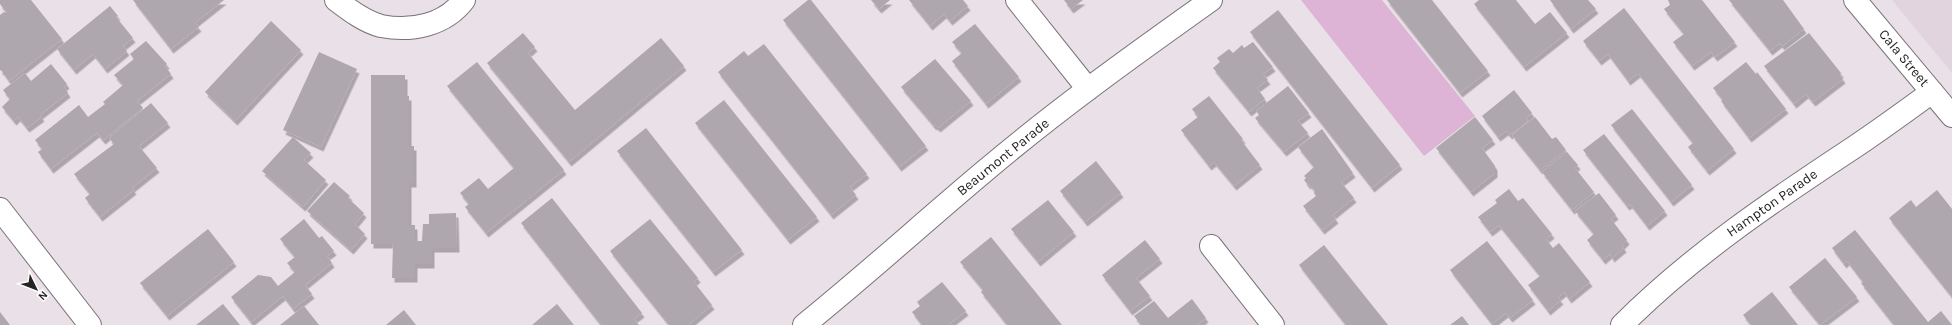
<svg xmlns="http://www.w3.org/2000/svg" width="1952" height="325" viewBox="0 0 1952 325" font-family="Karla,sans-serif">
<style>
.built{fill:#e2d4df}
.green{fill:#deb4d6}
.building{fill:#aea7ad;filter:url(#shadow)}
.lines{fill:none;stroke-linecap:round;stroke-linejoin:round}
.street-casing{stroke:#797277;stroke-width:24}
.secondary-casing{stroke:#797277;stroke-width:24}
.street{stroke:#fff;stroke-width:22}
.secondary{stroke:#fff;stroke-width:22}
.labels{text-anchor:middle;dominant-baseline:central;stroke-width:3.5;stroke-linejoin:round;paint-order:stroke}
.street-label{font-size:14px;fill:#262325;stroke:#fff}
</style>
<defs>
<filter id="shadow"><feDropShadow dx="2.5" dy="4.5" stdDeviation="0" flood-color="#0004"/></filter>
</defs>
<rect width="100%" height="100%" fill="#e9e1e7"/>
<polygon class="built" points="1892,0 1952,0 1952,73"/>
<polygon class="green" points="1301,0 1382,0 1475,116 1424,156"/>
<g class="building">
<polygon points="0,0 31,0 62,39 9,81 1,70 0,71 0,15 4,12 7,13 0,4"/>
<polygon points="133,0 224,0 195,23 199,27 171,49"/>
<polygon points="808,0 811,0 926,146 899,167 783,20"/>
<polygon points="871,0 890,0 879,9"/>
<polygon points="909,0 963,0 968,6 950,21 944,14 930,26"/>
<polygon points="1064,0 1083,0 1071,9"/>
<polygon points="1387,0 1432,0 1488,71 1460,93"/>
<polygon points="1479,0 1516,0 1535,24 1550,12 1567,33 1524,67 1474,4"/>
<polygon points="1550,0 1588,0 1596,9 1571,29"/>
<polygon points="1668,0 1702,0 1735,42 1715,57 1711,52 1692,66 1673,42 1684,34 1664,9 1670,5"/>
<polygon points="1729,0 1783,0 1804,29 1782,46 1780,43 1770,51"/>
<polygon points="110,6 118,16 116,17 133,38 123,46 127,51 105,69 93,54 74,70 57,49"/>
<polygon points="1624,8 1734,149 1707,171 1688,147 1693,143 1638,73 1628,81 1608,54 1599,61 1583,41"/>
<polygon points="1278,10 1400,165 1372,188 1250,32"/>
<polygon points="271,21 301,50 235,121 205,92"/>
<polygon points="975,24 1019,77 986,104 952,61 962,53 952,42"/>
<polygon points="523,33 535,47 528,53 575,110 661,38 684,66 569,162 487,63"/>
<polygon points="1809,33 1841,73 1840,75 1843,79 1813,102 1806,94 1794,104 1764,66"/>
<polygon points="146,41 167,64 165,66 171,74 137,101 143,108 103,140 97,133 51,169 38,152 42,149 35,140 79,105 88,117 105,104 103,102 123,85 114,75 134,59 130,54"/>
<polygon points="1253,42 1273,67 1263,74 1268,80 1257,88 1265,99 1249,112 1213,68 1220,62 1217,58 1229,49 1233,53 1242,45 1244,48"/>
<polygon points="764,44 867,174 850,187 856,195 831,215 718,72 744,51 748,56"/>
<polygon points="319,52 357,69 321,147 283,130"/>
<polygon points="935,59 971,101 938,128 935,125 934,126 901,87"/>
<polygon points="477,62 564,170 486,233 465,207 469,204 460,193 479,178 488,189 514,168 447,86"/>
<polygon points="1746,62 1756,74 1757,72 1786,109 1749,138 1721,101 1723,100 1713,88"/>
<polygon points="51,64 67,84 64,87 68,93 40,115 42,117 27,128 18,117 14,121 2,107 10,99 3,90 25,73 31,81"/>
<polygon points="371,75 405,75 405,96 409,96 409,146 414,146 414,183 409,183 409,225 415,225 415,241 422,241 423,224 429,224 429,214 456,213 457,248 432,248 432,264 415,264 415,278 392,278 393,244 371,244"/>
<polygon points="1288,86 1309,113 1298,121 1308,133 1284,152 1255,118 1259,115 1256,111"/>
<polygon points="1514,90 1532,113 1526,118 1528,121 1510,135 1506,131 1498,137 1482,116"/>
<polygon points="1209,96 1243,139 1241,140 1260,165 1234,186 1214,162 1209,166 1181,130 1198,117 1192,109"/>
<polygon points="724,100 817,217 788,240 695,123"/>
<polygon points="151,103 168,123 139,146 157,168 132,188 134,190 100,217 85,198 90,194 74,174 114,144 109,138"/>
<polygon points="1632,109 1692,185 1671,202 1611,125"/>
<polygon points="1475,117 1493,140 1482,148 1495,166 1495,173 1471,192 1436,148"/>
<polygon points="1535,117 1552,139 1556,137 1566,150 1540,170 1512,135"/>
<polygon points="646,128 742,250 713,272 617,151"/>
<polygon points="1322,129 1353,173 1341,182 1354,198 1333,215 1336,219 1322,230 1303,206 1316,196 1314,193 1315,191 1309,184 1308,185 1304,180 1306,178 1304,176 1314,167 1298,147"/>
<polygon points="1604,134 1665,211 1647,226 1630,204 1627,206 1583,150"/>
<polygon points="293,137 311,153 304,160 326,180 303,207 262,171"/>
<polygon points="1567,152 1578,165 1575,168 1594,192 1572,210 1542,172"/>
<polygon points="1096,161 1121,193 1085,222 1060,191"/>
<polygon points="334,182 350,196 348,198 364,213 355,224 365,234 351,250 307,211"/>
<polygon points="1509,189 1518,201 1523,198 1552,234 1546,239 1553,248 1559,243 1590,282 1569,299 1564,292 1558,297 1561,300 1548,311 1528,285 1540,276 1499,225 1490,232 1478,217 1497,203 1495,200"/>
<polygon points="1937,190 1952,209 1952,297 1889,218 1911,200 1916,207"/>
<polygon points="1599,193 1616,215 1611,219 1627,240 1622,245 1624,248 1612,258 1610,254 1603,260 1587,240 1594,234 1575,211"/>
<polygon points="552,198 642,313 634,319 639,325 601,325 521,223"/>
<polygon points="1048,200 1074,232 1038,262 1011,229"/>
<polygon points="304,219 319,238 322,236 334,251 327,256 332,263 305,285 312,294 293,309 283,296 251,322 231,297 258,275 271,277 278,286 295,272 287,263 295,257 280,239"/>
<polygon points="650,219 698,278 694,282 712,305 688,325 669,325 610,251"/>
<polygon points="208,229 234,262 167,316 140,283"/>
<polygon points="1855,230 1928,322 1941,311 1952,325 1894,325 1861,283 1863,282 1847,261 1844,264 1832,248"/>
<polygon points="991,237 1046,305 1062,325 1007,325 997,312 981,292 983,290 960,262"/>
<polygon points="1145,240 1160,259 1136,278 1150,296 1130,311 1102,275"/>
<polygon points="1487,241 1533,300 1510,318 1506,313 1492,324 1450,270"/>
<polygon points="1324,245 1388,325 1346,325 1299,265"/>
<polygon points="1825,258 1857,297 1820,325 1789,287"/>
<polygon points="942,282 966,311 948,325 922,325 912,312 920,306 917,302"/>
<polygon points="1772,292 1798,325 1751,325 1743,315"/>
<polygon points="1192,299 1206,318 1197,325 1141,325 1134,316 1154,301 1168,318"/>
<polygon points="223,304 240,325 196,325"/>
<polygon points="557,304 574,325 532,325"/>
<polygon points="304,306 319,325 280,325"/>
<polygon points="404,310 416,325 386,325"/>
<polygon points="0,312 10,325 0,325"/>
<polygon points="1462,316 1469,325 1450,325"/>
</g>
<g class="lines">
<defs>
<g id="street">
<path d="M 336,0 C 349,10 365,22 381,26 C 412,32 445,25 464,0"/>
<polyline points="1017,0 1088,89"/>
<polyline points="1855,0 1952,116"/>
<polyline points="1211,246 1273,325"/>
<path d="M 804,325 C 866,275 925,221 986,170 C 1058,109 1135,54 1211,0"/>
<path d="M 1622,325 C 1691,256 1771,202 1853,148 C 1880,130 1906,111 1932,92"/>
</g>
<polyline id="secondary" points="0,209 90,325"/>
</defs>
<use href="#street" class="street-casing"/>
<use href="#secondary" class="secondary-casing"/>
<use href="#street" class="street"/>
<use href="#secondary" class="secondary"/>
</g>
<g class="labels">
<g class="street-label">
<text transform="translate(1904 58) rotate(50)">Cala Street</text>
<text transform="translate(1003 157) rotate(-39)">Beaumont Parade</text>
<text transform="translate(1772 203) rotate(-35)">Hampton Parade</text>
</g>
</g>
<g transform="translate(36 289) rotate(133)" stroke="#ffffff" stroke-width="3" paint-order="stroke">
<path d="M0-3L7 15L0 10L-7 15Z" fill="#262325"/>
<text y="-6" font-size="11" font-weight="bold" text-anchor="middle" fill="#262325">N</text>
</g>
</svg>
